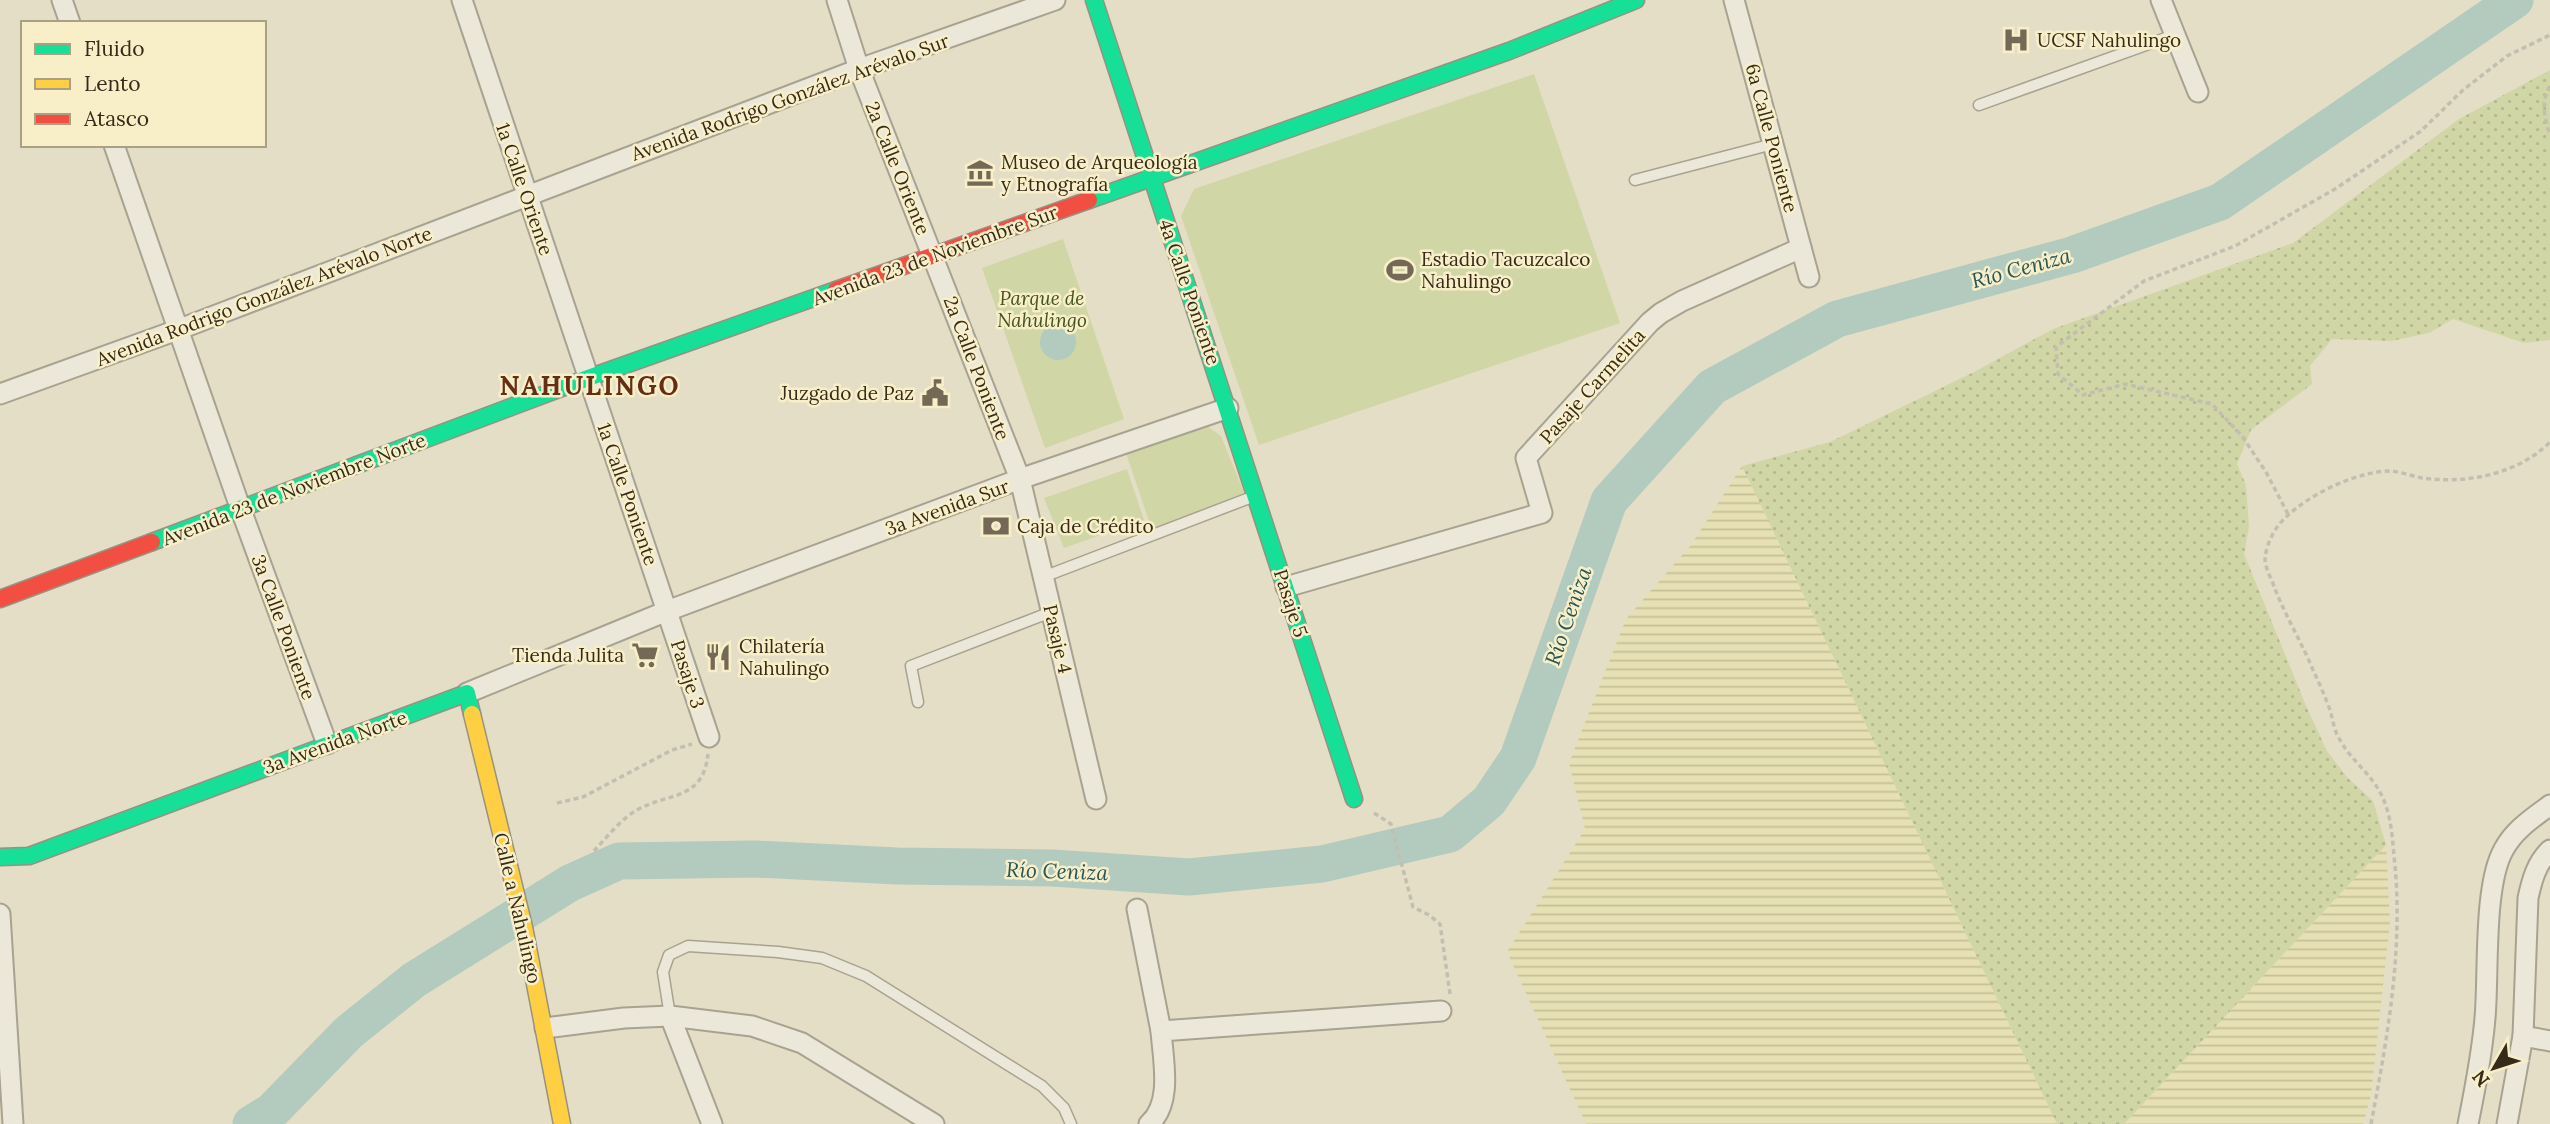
<svg xmlns="http://www.w3.org/2000/svg" width="2550" height="1124" viewBox="0 0 2550 1124" font-family="Lora,serif">
<style>
.farmland{fill:url(#farmland-rules)}
.grass{fill:url(#grass-dots)}
.park{fill:#d1d6a7}
.water{fill:#b3cabe}
.lines{fill:none;stroke-linecap:round;stroke-linejoin:round}
.river{stroke:#b3cabe;stroke-width:37}
.lane-casing{stroke:#a8a290;stroke-width:13}
.street-casing{stroke:#a8a290;stroke-width:23}
.fast-casing{stroke:#989180;stroke-width:19}
.slow-casing{stroke:#989180;stroke-width:19}
.jam-casing{stroke:#989180;stroke-width:19}
.path{stroke:#c3bfb0;stroke-width:3.5;stroke-dasharray:5 3.5;stroke-linecap:butt}
.lane{stroke:#ebe7d9;stroke-width:10}
.street{stroke:#ebe7d9;stroke-width:19}
.fast{stroke:#16e098;stroke-width:16}
.slow{stroke:#ffcf43;stroke-width:16}
.jam{stroke:#f24e42;stroke-width:16}
.labels{text-anchor:middle;dominant-baseline:central;stroke-width:5;stroke-linejoin:round;paint-order:stroke}
.poi-label{font-size:19px;fill:#362a19;stroke:#f8efc9;text-anchor:start}
.street-label{font-size:19px;fill:#362a19;stroke:#f8efc9}
.park-label{font-size:19px;font-style:italic;fill:#41541e;stroke:#f8efc9}
.water-label{font-size:21px;font-style:italic;fill:#275657;stroke:#f8efc9}
.district-label{font-size:26px;font-weight:bold;letter-spacing:2px;fill:#652e15;stroke:#f8efc9}
</style>
<defs>
<pattern id="farmland-rules" width="6" height="5" patternUnits="userSpaceOnUse" patternTransform="scale(1.75)"><rect width="6" height="5" fill="#e6e0b4"/><path d="M0 2.5h6" fill="none" stroke="#c6c09a"/></pattern>
<pattern id="grass-dots" width="8" height="8" patternUnits="userSpaceOnUse" patternTransform="scale(1.75)"><rect width="8" height="8" fill="#d1d6a7"/><path d="M2 2h.1M6 6h.1" fill="none" stroke="#b4b88f" stroke-width="1.8" stroke-linecap="round"/></pattern>
</defs>
<rect width="100%" height="100%" fill="#e4dec6"/>
<g class="farmland">
<polygon points="1742,466 2057,1124 1586,1124 1507,952 1585,829 1569,763 1626,619 1691,545"/>
<polygon points="2386,845 2390,922 2371,1095 2363,1124 2124,1124"/>
</g>
<polygon class="grass" points="2550,70 2550,340 2524,343 2453,319 2429,333 2391,341 2332,339 2310,366 2312,384 2251,430 2237,464 2246,485 2249,527 2244,554 2307,708 2327,751 2347,777 2373,801 2386,845 2124,1124 2057,1124 1742,466 1830,442 1976,371 2053,329 2293,243 2459,119"/>
<g class="park">
<polygon points="1534,74 1620,323 1259,445 1181,216 1194,189"/>
<polygon points="1063,239 1124,419 1045,448 982,268"/>
<polygon points="1200,427 1208,427 1221,436 1245,495 1152,530 1126,453"/>
<polygon points="1127,469 1144,520 1064,548 1044,498"/>
</g>
<circle class="water" cx="1058" cy="342" r="18"/>
<g class="lines">
<polyline class="river" points="251,1124 272,1111 349,1032 414,980 570,883 619,861 755,859 897,866 1052,868 1189,877 1322,864 1450,834 1489,801 1518,758 1609,501 1712,387 1837,319 2072,255 2220,202 2515,0"/>
<defs>
<g id="lane">
<polyline points="1979,105 2174,35"/>
<polyline points="1635,180 1773,144"/>
<polyline points="1043,577 1252,497"/>
<polyline points="918,702 911,666 1051,612"/>
<polyline points="670,1016 663,972 669,955 688,946 778,952 822,958 866,976 1042,1086 1064,1108 1071,1124"/>
</g>
<g id="street">
<polyline points="62,0 70,23"/>
<polyline points="462,0 709,737"/>
<polyline points="837,0 859,69 1020,479 1096,799"/>
<polyline points="1734,0 1809,277"/>
<polyline points="2161,0 2198,92"/>
<polyline points="114,145 241,510 327,744"/>
<polyline points="0,394 180,329 859,69 1055,0"/>
<polyline points="1286,587 1542,513 1526,458 1650,322 1661,313 1682,301 1801,248"/>
<polyline points="467,693 667,611 1020,479 1228,408"/>
<polyline points="1137,909 1161,1031"/>
<polyline points="0,914 13,1124"/>
<polyline points="670,1016 712,1124"/>
<polyline points="545,1028 624,1018 670,1016 752,1026 802,1043 934,1124"/>
<polyline points="2523,1036 2550,1041"/>
<path d="M 1149,1124 C 1173,1103 1163,1060 1161,1031 L 1441,1011"/>
<path d="M 2468,1124 C 2475,1089 2482,1054 2485,1018 C 2489,974 2483,885 2504,849 C 2515,829 2533,818 2550,805"/>
<path d="M 2507,1124 L 2523,1036 L 2528,898 C 2532,880 2536,864 2550,850"/>
</g>
<g id="fast">
<polyline points="1094,0 1354,799"/>
<polyline points="1089,200 1509,51 1636,0"/>
<polyline points="152,542 588,378 836,290"/>
<polyline points="0,857 29,856 467,693 472,714"/>
</g>
<polyline id="slow" points="472,714 524,927 562,1124"/>
<g id="jam">
<polyline points="836,290 1089,200"/>
<polyline points="0,599 152,542"/>
</g>
</defs>
<use href="#lane" class="lane-casing"/>
<use href="#street" class="street-casing"/>
<use href="#fast" class="fast-casing"/>
<use href="#slow" class="slow-casing"/>
<use href="#jam" class="jam-casing"/>
<g class="path">
<path d="M 2550,86 C 2540,102 2545,119 2550,135"/>
<polyline points="2288,514 2266,472 2242,436 2212,404 2125,384 2083,395 2058,374 2056,347 2144,281 2235,246 2335,189 2421,131 2463,90 2507,56 2550,35"/>
<polyline points="557,803 583,797 672,750 692,744"/>
<polyline points="1374,813 1391,824 1413,907 1429,915 1440,924 1450,994"/>
<path d="M 594,851 C 607,837 621,819 637,810 C 669,792 703,801 708,754"/>
<path d="M 2371,1124 C 2388,1035 2404,946 2394,856 C 2392,834 2391,814 2381,794 C 2371,774 2351,760 2340,740 C 2334,731 2333,720 2330,710 C 2325,696 2319,683 2313,670 C 2302,643 2286,617 2275,589 C 2272,580 2265,568 2265,559 C 2266,544 2275,527 2286,517 C 2310,494 2357,471 2391,471 C 2401,472 2412,476 2422,478 C 2466,484 2517,475 2550,442"/>
</g>
<use href="#lane" class="lane"/>
<use href="#street" class="street"/>
<use href="#fast" class="fast"/>
<use href="#slow" class="slow"/>
<use href="#jam" class="jam"/>
</g>
<defs>
<symbol id="hospital-bare" viewBox="-9 -9 18 18"><path d="M-5-5h3v3.5h4V-5h3V5h-3V1.5h-4V5h-3Z" fill="#736956" stroke="#f8efc9" stroke-width="2.5" paint-order="stroke"/></symbol>
<symbol id="museum-bare" viewBox="-9 -9 18 18"><path d="M0-6L6-3V-2H-6V-3ZM-5-1h2V3h-2ZM-1-1h2V3h-2ZM3-1h2V3H3ZM-6 4H6V6H-6Z" fill="#736956" stroke="#f8efc9" stroke-width="2.5" paint-order="stroke"/></symbol>
<symbol id="stadium-bare" viewBox="-9 -9 18 18"><path d="M0-5a6.5 5 0 1 0 0 10a6.5 5 0 1 0 0-10ZM-3.5-1.8h7v3.6h-7Z" fill="#736956" stroke="#f8efc9" stroke-width="2.5" paint-order="stroke"/></symbol>
<symbol id="civic-bare" viewBox="-9 -9 18 18"><path d="M-.6-6.5H3V-4.5H.6V-3L4-1V1h2V6H-6V1h2V-1L-.6-3ZM-1.2 2.5V6h2.4V2.5Z" fill="#736956" stroke="#f8efc9" stroke-width="2.5" paint-order="stroke"/></symbol>
<symbol id="bank-bare" viewBox="-9 -9 18 18"><path d="M-6-4H6V4H-6ZM0-2.3a2.3 2.3 0 1 0 0 4.6a2.3 2.3 0 1 0 0-4.6Z" fill="#736956" stroke="#f8efc9" stroke-width="2.5" paint-order="stroke"/></symbol>
<symbol id="supermarket-bare" viewBox="-9 -9 18 18"><path d="M-6-5.5h2.5l.6 2H6L4.5 2H-2.5L-4.4-4H-6ZM-1.5 3.2a1.3 1.3 0 1 0 .1 0ZM3 3.2a1.3 1.3 0 1 0 .1 0Z" fill="#736956" stroke="#f8efc9" stroke-width="2.5" paint-order="stroke"/></symbol>
<symbol id="restaurant-bare" viewBox="-9 -9 18 18"><path d="M-5-6h1v4h1v-4h1v4h1v-4h1v5L-1.5 .5V6h-2V.5L-5-1ZM5-6V6H3V1.5H1.5Q1.5-4 5-6Z" fill="#736956" stroke="#f8efc9" stroke-width="2.5" paint-order="stroke"/></symbol>
</defs>
<g fill-rule="evenodd">
<use href="#hospital-bare" x="1997" y="21" width="38" height="38"/>
<use href="#museum-bare" x="961" y="154" width="38" height="38"/>
<use href="#stadium-bare" x="1381" y="251" width="38" height="38"/>
<use href="#civic-bare" x="916" y="374" width="38" height="38"/>
<use href="#bank-bare" x="977" y="507" width="38" height="38"/>
<use href="#supermarket-bare" x="626" y="636" width="38" height="38"/>
<use href="#restaurant-bare" x="699" y="638" width="38" height="38"/>
</g>
<g class="labels">
<g class="poi-label">
<text x="2037" y="40">UCSF Nahulingo</text>
<text x="1001" y="162">Museo de Arqueología<tspan x="1001" dy="22">y Etnografía</tspan></text>
<text x="1421" y="259">Estadio Tacuzcalco<tspan x="1421" dy="22">Nahulingo</tspan></text>
<text x="914" y="393" text-anchor="end">Juzgado de Paz</text>
<text x="1017" y="526">Caja de Crédito</text>
<text x="739" y="646">Chilatería<tspan x="739" dy="22">Nahulingo</tspan></text>
<text x="624" y="655" text-anchor="end">Tienda Julita</text>
</g>
<g class="street-label">
<text transform="translate(790 97) rotate(-20)">Avenida Rodrigo González Arévalo Sur</text>
<text transform="translate(1772 138) rotate(75)">6a Calle Poniente</text>
<text transform="translate(898 168) rotate(68)">2a Calle Oriente</text>
<text transform="translate(525 189) rotate(71)">1a Calle Oriente</text>
<text transform="translate(935 255) rotate(-20)">Avenida 23 de Noviembre Sur</text>
<text transform="translate(1190 292) rotate(71)">4a Calle Poniente</text>
<text transform="translate(264 296) rotate(-21)">Avenida Rodrigo González Arévalo Norte</text>
<text transform="translate(977 368) rotate(69)">2a Calle Poniente</text>
<text transform="translate(1592 386) rotate(-48)">Pasaje Carmelita</text>
<text transform="translate(294 489) rotate(-21)">Avenida 23 de Noviembre Norte</text>
<text transform="translate(628 494) rotate(71)">1a Calle Poniente</text>
<text transform="translate(947 507) rotate(-20)">3a Avenida Sur</text>
<text transform="translate(1291 603) rotate(72)">Pasaje 5</text>
<text transform="translate(284 627) rotate(70)">3a Calle Poniente</text>
<text transform="translate(1058 639) rotate(77)">Pasaje 4</text>
<text transform="translate(688 674) rotate(72)">Pasaje 3</text>
<text transform="translate(335 742) rotate(-20)">3a Avenida Norte</text>
<text transform="translate(518 908) rotate(77)">Calle a Nahulingo</text>
</g>
<g class="park-label">
<text x="1042" y="298">Parque de<tspan x="1042" dy="22">Nahulingo</tspan></text>
</g>
<g class="water-label">
<text transform="translate(2021 268) rotate(-15)">Río Ceniza</text>
<text transform="translate(1568 616) rotate(-71)">Río Ceniza</text>
<text transform="translate(1057 871) rotate(2)">Río Ceniza</text>
</g>
<g class="district-label">
<text x="590" y="385">NAHULINGO</text>
</g>
</g>
<rect x="21" y="21" width="245" height="126" fill="#f8efc9" stroke="#aaa083" stroke-width="2"/>
<rect x="35" y="44" width="35" height="10" fill="#16e098" stroke="#aaa083" stroke-width="2"/>
<text x="84" y="56" font-size="21" fill="#362a19">Fluido</text>
<rect x="35" y="79" width="35" height="10" fill="#ffcf43" stroke="#aaa083" stroke-width="2"/>
<text x="84" y="91" font-size="21" fill="#362a19">Lento</text>
<rect x="35" y="114" width="35" height="10" fill="#f24e42" stroke="#aaa083" stroke-width="2"/>
<text x="84" y="126" font-size="21" fill="#362a19">Atasco</text>
<g transform="translate(2494 1068) rotate(231)" stroke="#f8efc9" stroke-width="5" paint-order="stroke">
<path d="M0-5L12 26L0 18L-12 26Z" fill="#362a19"/>
<text y="-10" font-size="19" font-weight="bold" text-anchor="middle" fill="#362a19">N</text>
</g>
</svg>
